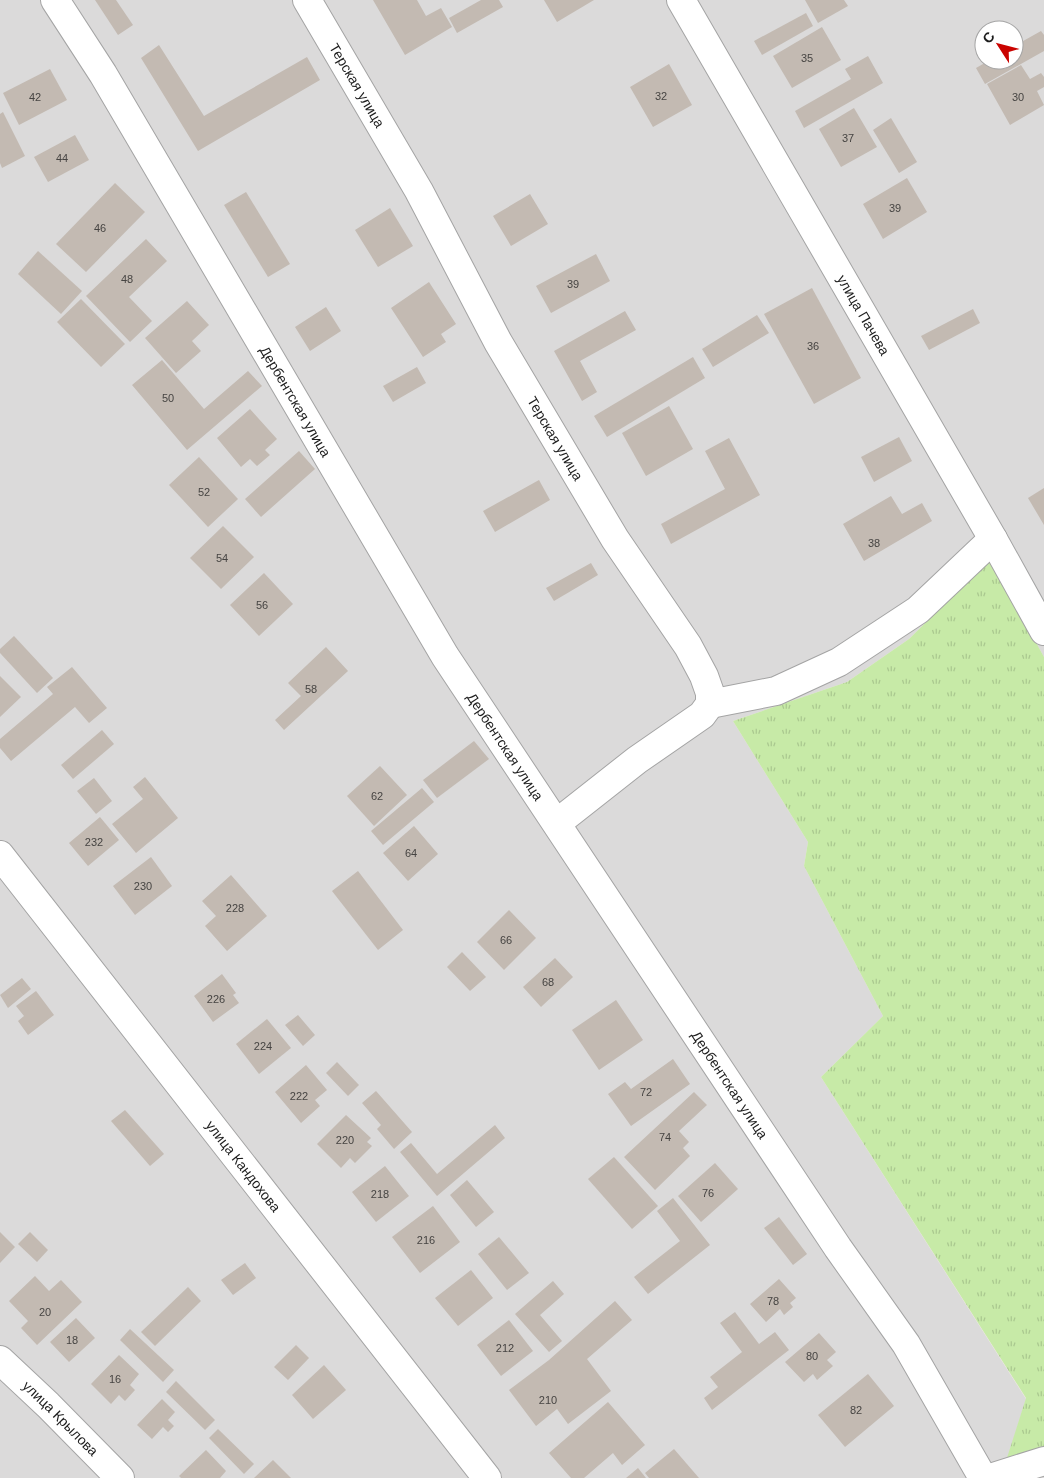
<svg xmlns="http://www.w3.org/2000/svg" width="1044" height="1478" viewBox="0 0 1044 1478" font-family="Arial,sans-serif">
<style>
.residential{fill:#dbdada;fill-rule:evenodd}
.grass{fill:url(#grass-tufts)}
.building{fill:#c3bab2}
.lines{fill:none;stroke-linecap:round;stroke-linejoin:round}
.minor-casing{stroke:#a4a4a4;stroke-width:30}
.minor{stroke:#fff;stroke-width:28}
.labels{text-anchor:middle;dominant-baseline:central;stroke-width:5;stroke-linejoin:round;paint-order:stroke}
.number-label{font-size:11px;fill:#464442}
.street-label{font-size:14px;fill:#1d1d1d;stroke:#fff}
</style>
<defs>
<pattern id="grass-tufts" width="24" height="20" patternUnits="userSpaceOnUse" patternTransform="scale(1.25)"><rect width="24" height="20" fill="#c7eaa7"/><path d="M3 7l-1-3M5 7V3M7 7l1-3M15 17l-1-3M17 17v-4M19 17l1-3" fill="none" stroke="#aac88f"/></pattern>
</defs>
<rect width="100%" height="100%" fill="#efebe3"/>
<path class="residential" d="M 0,0 L 1044,0 L 1044,657 L 990,559 L 909,639 L 847,682 L 733,721 L 808,842 L 804,866 L 883,1016 L 821,1077 L 1026,1399 L 1007,1460 L 1044,1450 L 1044,1478 L 0,1478 ZM 984,30 L 1014,30 L 1014,60 L 984,60 Z"/>
<polygon class="grass" points="990,559 1044,657 1044,1450 1006,1461 1026,1398 821,1077 883,1016 804,866 808,842 733,721 847,682 909,639"/>
<g class="building">
<polygon points="95,0 116,0 133,25 118,35"/>
<polygon points="373,0 417,0 426,16 441,8 452,27 405,55"/>
<polygon points="481,0 499,0 503,7 457,33 449,18"/>
<polygon points="544,0 594,0 557,22"/>
<polygon points="805,0 844,0 848,6 818,23"/>
<polygon points="806,13 813,26 762,55 754,41"/>
<polygon points="822,27 841,60 792,88 773,56"/>
<polygon points="1041,31 1044,35 1044,51 985,84 976,68 990,60 1014,60 1014,46"/>
<polygon points="159,45 204,116 307,57 320,80 198,151 141,58"/>
<polygon points="868,56 883,83 804,128 795,111 851,79 845,69"/>
<polygon points="669,64 692,105 653,127 630,87"/>
<polygon points="1021,65 1030,79 1041,73 1044,77 1044,87 1037,91 1044,105 1010,125 987,84"/>
<polygon points="50,69 67,100 19,125 3,93"/>
<polygon points="854,108 877,147 841,167 819,129"/>
<polygon points="3,112 25,156 2,168 0,163 0,114"/>
<polygon points="891,118 917,162 899,173 873,130"/>
<polygon points="75,135 89,160 48,182 34,157"/>
<polygon points="907,178 927,212 883,239 863,204"/>
<polygon points="115,183 145,212 86,272 56,244"/>
<polygon points="246,192 290,264 268,277 224,205"/>
<polygon points="530,194 548,224 511,246 493,216"/>
<polygon points="390,208 413,246 378,267 355,230"/>
<polygon points="146,239 167,261 129,297 152,321 130,342 86,296"/>
<polygon points="38,251 82,291 61,314 18,274"/>
<polygon points="596,254 610,281 551,313 536,286"/>
<polygon points="429,282 456,324 441,334 446,342 423,357 391,308"/>
<polygon points="812,288 861,378 814,404 764,314"/>
<polygon points="81,299 125,344 101,367 57,322"/>
<polygon points="187,301 209,325 192,341 201,351 176,373 145,338"/>
<polygon points="326,307 341,331 310,351 295,327"/>
<polygon points="973,309 980,323 929,350 921,336"/>
<polygon points="625,311 636,330 580,361 597,392 582,401 554,351"/>
<polygon points="757,315 769,333 713,367 702,349"/>
<polygon points="693,357 705,378 607,437 594,416"/>
<polygon points="162,360 204,409 248,371 262,386 187,450 132,385"/>
<polygon points="417,367 426,383 393,402 383,386"/>
<polygon points="669,406 693,449 646,476 622,433"/>
<polygon points="250,409 277,439 265,450 270,455 257,466 250,459 241,467 217,438"/>
<polygon points="899,437 912,461 874,482 861,457"/>
<polygon points="729,438 760,495 671,544 661,524 725,489 705,451"/>
<polygon points="299,451 315,469 261,517 245,499"/>
<polygon points="199,457 238,499 208,527 169,485"/>
<polygon points="539,480 550,500 495,532 483,511"/>
<polygon points="1044,488 1044,525 1028,498"/>
<polygon points="891,496 902,514 922,503 932,521 864,561 843,524"/>
<polygon points="223,526 254,557 221,589 190,558"/>
<polygon points="591,563 598,575 554,601 546,588"/>
<polygon points="264,573 293,604 259,636 230,605"/>
<polygon points="14,636 53,678 37,693 0,653 0,649"/>
<polygon points="326,647 348,671 284,730 275,720 301,696 288,683"/>
<polygon points="72,667 107,708 89,723 75,707 11,761 0,748 0,739 53,694 47,687"/>
<polygon points="0,676 21,697 0,717"/>
<polygon points="102,730 114,744 73,779 61,765"/>
<polygon points="474,741 489,759 437,798 423,780"/>
<polygon points="380,766 407,795 374,826 347,796"/>
<polygon points="145,777 178,818 136,853 112,824 143,799 133,787"/>
<polygon points="94,778 112,801 96,814 77,791"/>
<polygon points="422,788 434,802 383,845 371,831"/>
<polygon points="100,817 119,840 88,866 69,843"/>
<polygon points="414,826 438,854 408,881 383,853"/>
<polygon points="151,857 172,886 135,915 113,886"/>
<polygon points="358,871 403,930 378,950 332,891"/>
<polygon points="231,875 267,916 227,951 205,926 216,916 202,901"/>
<polygon points="509,910 536,938 504,970 477,942"/>
<polygon points="462,952 486,977 470,991 447,967"/>
<polygon points="555,958 573,977 541,1007 523,987"/>
<polygon points="222,974 236,993 233,995 239,1003 213,1022 194,996"/>
<polygon points="22,978 31,989 8,1008 0,995"/>
<polygon points="36,991 54,1015 28,1035 18,1021 24,1016 16,1006"/>
<polygon points="616,1000 643,1040 599,1070 572,1030"/>
<polygon points="298,1015 315,1035 303,1046 285,1025"/>
<polygon points="267,1019 291,1048 259,1074 236,1044"/>
<polygon points="673,1059 690,1084 631,1126 608,1094 625,1082 631,1089"/>
<polygon points="337,1062 359,1085 348,1096 326,1073"/>
<polygon points="306,1065 327,1090 315,1100 320,1106 301,1123 275,1092"/>
<polygon points="376,1091 412,1132 394,1149 377,1129 381,1125 362,1103"/>
<polygon points="694,1092 707,1105 679,1131 689,1142 683,1148 690,1156 655,1190 624,1157"/>
<polygon points="125,1110 164,1154 150,1166 111,1121"/>
<polygon points="346,1115 371,1138 367,1142 372,1146 355,1163 350,1158 341,1168 317,1144"/>
<polygon points="495,1125 505,1138 437,1196 400,1152 411,1143 437,1174"/>
<polygon points="614,1157 658,1206 632,1229 588,1179"/>
<polygon points="715,1163 738,1189 701,1222 678,1196"/>
<polygon points="385,1166 409,1196 376,1222 352,1192"/>
<polygon points="467,1180 494,1212 476,1227 450,1195"/>
<polygon points="673,1198 710,1245 648,1294 634,1277 680,1241 657,1211"/>
<polygon points="433,1206 460,1242 420,1273 392,1237"/>
<polygon points="779,1217 807,1254 793,1265 764,1228"/>
<polygon points="0,1232 15,1247 0,1263"/>
<polygon points="30,1232 48,1250 37,1262 18,1244"/>
<polygon points="499,1237 529,1273 507,1290 478,1254"/>
<polygon points="245,1263 256,1278 233,1295 221,1280"/>
<polygon points="471,1270 493,1298 458,1326 435,1298"/>
<polygon points="35,1276 49,1291 61,1280 82,1302 37,1345 21,1328 28,1321 9,1301"/>
<polygon points="779,1279 796,1298 790,1303 793,1307 784,1315 780,1309 766,1322 750,1304"/>
<polygon points="553,1281 564,1294 540,1315 562,1341 549,1352 515,1314"/>
<polygon points="188,1287 201,1301 155,1346 141,1332"/>
<polygon points="615,1301 632,1320 587,1359 611,1391 568,1424 557,1409 536,1426 509,1390 549,1360"/>
<polygon points="735,1312 759,1344 775,1332 789,1350 712,1410 704,1398 718,1387 710,1377 742,1352 720,1323"/>
<polygon points="76,1318 95,1338 69,1362 50,1342"/>
<polygon points="509,1320 533,1351 501,1376 477,1345"/>
<polygon points="130,1329 174,1370 163,1382 120,1340"/>
<polygon points="819,1333 836,1352 827,1360 833,1366 817,1380 813,1374 804,1382 785,1362"/>
<polygon points="296,1345 309,1358 288,1380 274,1367"/>
<polygon points="119,1355 139,1374 130,1385 135,1390 125,1401 119,1395 111,1404 91,1384"/>
<polygon points="324,1365 346,1390 313,1419 292,1395"/>
<polygon points="868,1374 894,1406 845,1447 818,1415"/>
<polygon points="176,1381 215,1420 205,1430 166,1392"/>
<polygon points="162,1399 175,1412 168,1420 174,1426 168,1432 163,1427 152,1439 137,1425"/>
<polygon points="608,1402 645,1445 622,1465 613,1453 584,1478 571,1478 549,1453"/>
<polygon points="218,1429 254,1464 244,1474 209,1438"/>
<polygon points="674,1449 699,1478 649,1478 645,1473"/>
<polygon points="206,1450 226,1471 220,1478 181,1478 179,1476"/>
<polygon points="273,1460 291,1478 254,1478"/>
<polygon points="638,1468 646,1478 626,1478"/>
</g>
<g class="lines">
<defs>
<g id="minor">
<path id="s1" d="M 55,0 L 103,74 L 445,656 L 838,1248 L 906,1344 L 983,1478"/>
<path id="s2" d="M 307,0 L 419,191 L 498,342 L 615,539 L 688,646 L 704,676 L 710,693 L 710,704 L 702,715 L 637,760 L 557,823"/>
<path id="s3" d="M 681,0 L 993,539 L 1044,631"/>
<polyline points="710,704 776,691 839,662 918,610 993,539"/>
<path id="s4" d="M 0,855 L 487,1478"/>
<path id="s5" d="M 0,1360 L 48,1405 L 120,1478"/>
<polyline points="990,1478 1044,1461"/>
</g>
</defs>
<use href="#minor" class="minor-casing"/>
<use href="#minor" class="minor"/>
</g>
<g class="labels">
<g class="number-label">
<text x="807" y="58">35</text>
<text x="661" y="96">32</text>
<text x="35" y="97">42</text>
<text x="1018" y="97">30</text>
<text x="848" y="138">37</text>
<text x="62" y="158">44</text>
<text x="895" y="208">39</text>
<text x="100" y="228">46</text>
<text x="127" y="279">48</text>
<text x="573" y="284">39</text>
<text x="813" y="346">36</text>
<text x="168" y="398">50</text>
<text x="204" y="492">52</text>
<text x="874" y="543">38</text>
<text x="222" y="558">54</text>
<text x="262" y="605">56</text>
<text x="311" y="689">58</text>
<text x="377" y="796">62</text>
<text x="94" y="842">232</text>
<text x="411" y="853">64</text>
<text x="143" y="886">230</text>
<text x="235" y="908">228</text>
<text x="506" y="940">66</text>
<text x="548" y="982">68</text>
<text x="216" y="999">226</text>
<text x="263" y="1046">224</text>
<text x="646" y="1092">72</text>
<text x="299" y="1096">222</text>
<text x="665" y="1137">74</text>
<text x="345" y="1140">220</text>
<text x="708" y="1193">76</text>
<text x="380" y="1194">218</text>
<text x="426" y="1240">216</text>
<text x="773" y="1301">78</text>
<text x="45" y="1312">20</text>
<text x="72" y="1340">18</text>
<text x="505" y="1348">212</text>
<text x="812" y="1356">80</text>
<text x="115" y="1379">16</text>
<text x="548" y="1400">210</text>
<text x="856" y="1410">82</text>
</g>
<g class="street-label">
<text stroke="none"><textPath href="#s2" startOffset="99">Терская улица</textPath></text>
<text stroke="none"><textPath href="#s3" startOffset="364">улица Пачева</textPath></text>
<text stroke="none"><textPath href="#s1" startOffset="468">Дербентская улица</textPath></text>
<text stroke="none"><textPath href="#s2" startOffset="504">Терская улица</textPath></text>
<text stroke="none"><textPath href="#s1" startOffset="872">Дербентская улица</textPath></text>
<text stroke="none"><textPath href="#s1" startOffset="1278">Дербентская улица</textPath></text>
<text stroke="none"><textPath href="#s4" startOffset="395">улица Кандохова</textPath></text>
<text stroke="none"><textPath href="#s5" startOffset="84">улица Крылова</textPath></text>
</g>
</g>
<g transform="translate(999 45) rotate(306)"><circle r="24" fill="#ffffff" stroke="#a5a5a5"/>
<path d="M0-4L9 19L0 12L-9 19Z" fill="#ca0300"/>
<text y="-8" font-size="14" font-weight="bold" text-anchor="middle" fill="#1d1d1d">С</text>
</g>
</svg>
